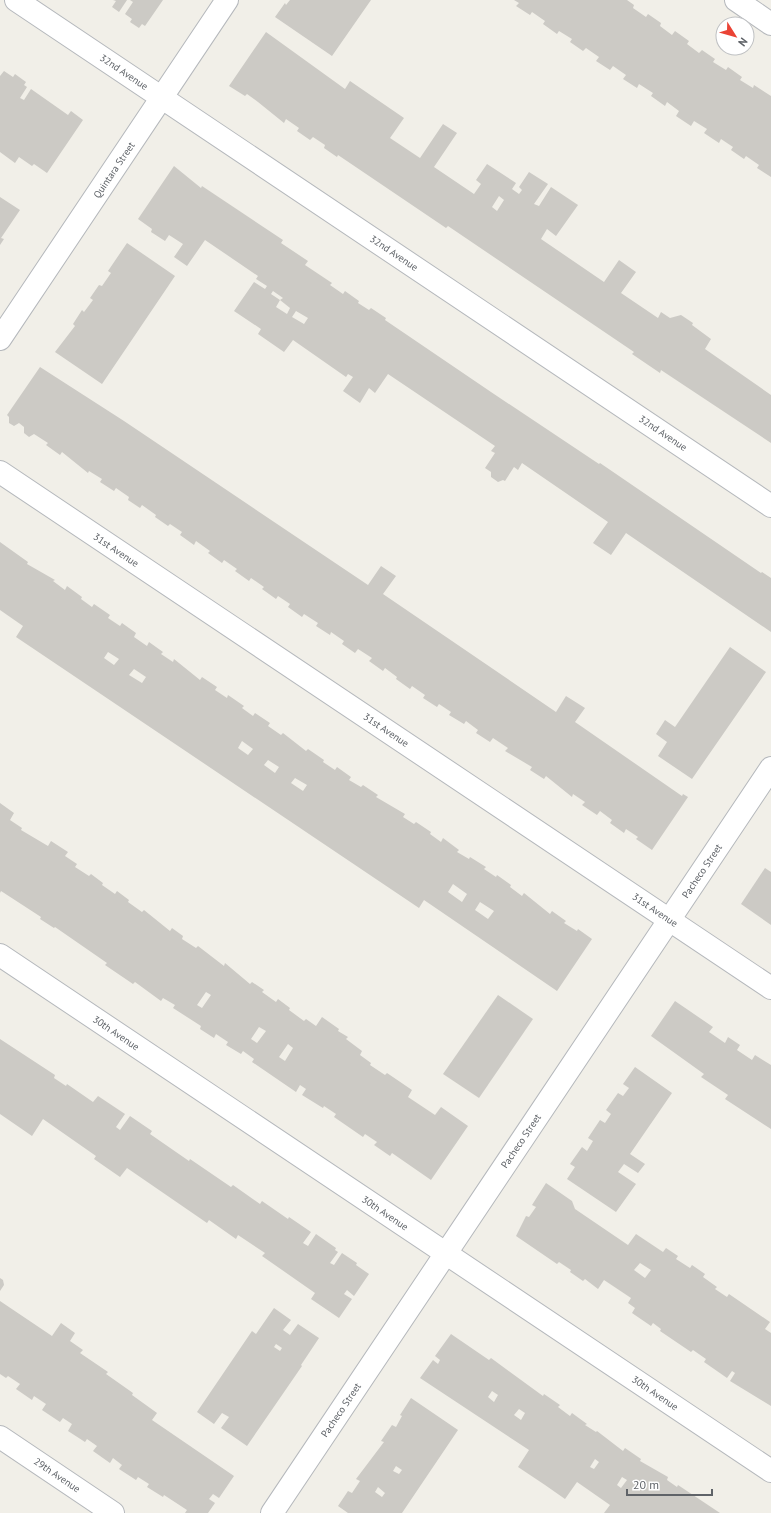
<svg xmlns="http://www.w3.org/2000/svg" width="771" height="1513" viewBox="0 0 771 1513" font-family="'PT Sans',sans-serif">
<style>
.building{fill:#cccac5;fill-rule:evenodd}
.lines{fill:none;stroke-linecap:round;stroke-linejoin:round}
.street-casing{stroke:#b5b8bc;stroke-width:24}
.street{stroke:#fff;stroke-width:22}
.labels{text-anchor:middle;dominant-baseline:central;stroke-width:3;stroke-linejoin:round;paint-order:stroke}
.street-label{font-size:10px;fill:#5f6368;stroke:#fff}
</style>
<rect width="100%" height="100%" fill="#f1efe8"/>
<g class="building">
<polygon points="113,0 127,0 119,12 112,7 116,1"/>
<polygon points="130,0 163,0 145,26 142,24 139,28 130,22 132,19 125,14 133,2"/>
<polygon points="290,0 371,0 332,56 275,17 285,3 286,5"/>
<polygon points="514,0 627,0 634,5 633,8 646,17 648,14 661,23 660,26 672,35 675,31 689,41 687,44 699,53 702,50 715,59 713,62 726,70 728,67 742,77 740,80 753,88 754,85 771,96 771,177 757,168 759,165 746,156 744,159 731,150 733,147 721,139 719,143 704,133 707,129 694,121 691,126 676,116 679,111 667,102 665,106 651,96 653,93 639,84 637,88 623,79 626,75 613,66 610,70 596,61 599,57 586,48 583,51 570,42 572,39 559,31 557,34 543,24 545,21 532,12 530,15 516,6 519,3"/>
<path d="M 266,32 L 345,89 L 350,81 L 404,118 L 390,138 L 420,158 L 443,124 L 457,133 L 434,167 L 474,194 L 481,184 L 476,180 L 487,164 L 516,183 L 512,189 L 519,194 L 522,190 L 519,187 L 529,172 L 548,184 L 534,204 L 539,206 L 551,187 L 578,205 L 556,236 L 547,229 L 541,239 L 604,282 L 619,260 L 636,272 L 621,293 L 658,318 L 661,312 L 670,318 L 681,315 L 693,323 L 692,325 L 711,339 L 705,349 L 771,395 L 771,443 L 661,370 L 660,373 L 632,354 L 634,352 L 448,226 L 446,228 L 338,155 L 337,157 L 324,148 L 325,145 L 313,137 L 310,140 L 297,131 L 299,128 L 286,119 L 284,123 L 258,102 L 247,94 L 245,96 L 229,86 ZM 499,196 L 504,200 L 497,211 L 492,207 Z"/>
<polygon points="4,71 13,77 15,74 26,82 24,85 27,87 20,98 24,100 31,89 68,115 71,111 83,120 47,173 34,164 32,166 19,157 15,163 0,152 0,76"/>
<path d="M 174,166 L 201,188 L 202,186 L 283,240 L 281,243 L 308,261 L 305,265 L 332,283 L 330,285 L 343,294 L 345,291 L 359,301 L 358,303 L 369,310 L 371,308 L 386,318 L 385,320 L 491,392 L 599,464 L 600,463 L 761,573 L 762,572 L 771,578 L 771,632 L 626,533 L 611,555 L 593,543 L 608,522 L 522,463 L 518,470 L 514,467 L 505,481 L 503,480 L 498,482 L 491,477 L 491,472 L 485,468 L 495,453 L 491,451 L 495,446 L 388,374 L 375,393 L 369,388 L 360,403 L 343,391 L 353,377 L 348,374 L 346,377 L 293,340 L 284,352 L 258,334 L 261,329 L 234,311 L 254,282 L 265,289 L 267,286 L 256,279 L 258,276 L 205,240 L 187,266 L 174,257 L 183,244 L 169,235 L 165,241 L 151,232 L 152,229 L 138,219 ZM 273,291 L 283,298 L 280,300 L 271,294 ZM 280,300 L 290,308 L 287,314 L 276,307 ZM 296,311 L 308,318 L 304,324 L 292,317 Z"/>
<polygon points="0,197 20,210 1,238 4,239 0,245"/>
<polygon points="127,243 175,276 102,384 55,352 75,326 73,324 82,310 84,312 93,300 90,298 99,285 102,286 111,273 108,271"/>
<polygon points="40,367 124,421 368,585 381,566 396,576 383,594 556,712 566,696 585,708 575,722 682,796 683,794 688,797 652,850 636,839 638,837 626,829 624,833 610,823 612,820 600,811 597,815 582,805 585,802 573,794 572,797 546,776 544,779 530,770 532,767 505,751 508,748 493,738 490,742 476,733 478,730 466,721 464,724 449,715 451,712 439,704 437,707 423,698 425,695 412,686 410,689 396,679 397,677 385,668 383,671 369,661 372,658 358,649 355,653 342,644 344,641 331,632 330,635 316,626 318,623 304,614 302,617 288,607 290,604 278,596 276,599 262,589 264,587 251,578 249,581 235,571 237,569 224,560 222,563 208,553 210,551 196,541 194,545 180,535 182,532 170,524 168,526 155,517 156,515 142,505 140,508 128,500 129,497 116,488 114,491 100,482 102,479 89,471 88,473 62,452 60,455 46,445 48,443 34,434 29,437 24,433 24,427 19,423 14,426 9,423 9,417 7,415"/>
<path d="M 0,542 L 28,562 L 27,564 L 55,580 L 53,581 L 65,590 L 67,586 L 82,597 L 81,599 L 92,607 L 94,604 L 110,615 L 108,618 L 120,626 L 122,623 L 136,633 L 134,637 L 147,646 L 149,642 L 163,652 L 161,654 L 173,662 L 174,659 L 200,680 L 202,677 L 217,687 L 215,690 L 227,698 L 228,695 L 244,706 L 242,708 L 253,716 L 255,713 L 270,723 L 268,726 L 281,735 L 283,733 L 306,751 L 308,749 L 324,760 L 323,762 L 335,770 L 337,767 L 351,777 L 349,780 L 361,787 L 363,785 L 378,795 L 376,797 L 405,814 L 403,817 L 414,824 L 416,822 L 431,832 L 430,834 L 441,842 L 443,838 L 459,850 L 457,852 L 469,859 L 470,857 L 486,867 L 484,869 L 496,877 L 497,875 L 511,885 L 510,887 L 522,896 L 524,893 L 550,914 L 552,911 L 566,921 L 564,923 L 577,931 L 578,929 L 592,939 L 557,991 L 424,900 L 419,908 L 16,637 L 23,626 L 0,610 ZM 108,652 L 119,659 L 114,665 L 104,658 ZM 134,669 L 146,677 L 142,683 L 129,675 ZM 242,741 L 253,749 L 248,755 L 238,748 ZM 268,760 L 279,767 L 275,773 L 264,765 ZM 295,778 L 307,785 L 303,791 L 291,783 ZM 453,884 L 467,894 L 462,902 L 448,892 ZM 480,902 L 494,911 L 488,919 L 475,910 Z"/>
<polygon points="730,647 766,672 692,779 658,756 667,742 656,734 665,720 675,727"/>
<path d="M 0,803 L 14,813 L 10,820 L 22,828 L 21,830 L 48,846 L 51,841 L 68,852 L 65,856 L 77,864 L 75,867 L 89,876 L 91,874 L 103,883 L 102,885 L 115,894 L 117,891 L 129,900 L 128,902 L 142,912 L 144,910 L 170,931 L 172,928 L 183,936 L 182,939 L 196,948 L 198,946 L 224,966 L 225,963 L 250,984 L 252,982 L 264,990 L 262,992 L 276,1002 L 278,999 L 290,1008 L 289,1010 L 304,1021 L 306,1019 L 316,1026 L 322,1017 L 339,1029 L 338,1031 L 348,1037 L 346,1039 L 362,1051 L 360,1055 L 371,1063 L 370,1065 L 385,1075 L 387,1073 L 412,1090 L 408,1097 L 435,1115 L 441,1107 L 468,1126 L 431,1180 L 392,1153 L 390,1156 L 374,1145 L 377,1142 L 365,1134 L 363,1137 L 334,1117 L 336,1114 L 324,1106 L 323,1108 L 302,1095 L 306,1089 L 300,1085 L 296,1092 L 252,1062 L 254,1059 L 243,1051 L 241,1054 L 226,1045 L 228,1042 L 216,1034 L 214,1038 L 200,1029 L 201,1026 L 173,1008 L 175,1005 L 163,998 L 161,1001 L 135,982 L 133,984 L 105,965 L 107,963 L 55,927 L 54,928 L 40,919 L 41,917 L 1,891 L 0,893 ZM 206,992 L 211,995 L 202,1008 L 197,1005 ZM 259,1027 L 266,1031 L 257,1043 L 251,1039 ZM 288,1044 L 293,1048 L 285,1061 L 279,1057 Z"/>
<polygon points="765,868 771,872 771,925 741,904"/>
<polygon points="498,995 533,1019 479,1098 443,1074"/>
<polygon points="675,1001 713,1027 709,1032 725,1043 728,1037 740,1045 737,1050 752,1060 755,1055 771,1065 771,1129 725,1099 728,1095 701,1077 704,1074 651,1036"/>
<polygon points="0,1039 55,1075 54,1078 66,1086 67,1084 93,1102 98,1096 125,1114 116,1127 120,1130 130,1116 152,1131 150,1134 189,1161 190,1159 231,1187 233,1185 260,1204 262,1201 288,1219 289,1217 311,1232 303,1243 308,1246 316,1234 336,1248 335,1250 338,1252 330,1263 334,1265 342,1253 357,1263 356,1265 369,1274 354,1296 347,1290 344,1294 352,1299 339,1318 311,1299 315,1293 262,1256 265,1253 238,1235 236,1239 209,1220 207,1223 127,1168 120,1177 94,1159 96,1156 43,1119 32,1136 0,1114"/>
<polygon points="635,1067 672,1093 630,1154 645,1164 638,1173 624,1164 618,1172 636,1184 616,1212 567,1179 575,1167 570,1164 582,1147 587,1151 593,1141 588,1138 600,1120 605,1123 611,1114 606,1110 618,1093 623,1096 629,1088 623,1084"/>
<path d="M 546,1183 L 572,1201 L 575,1209 L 628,1245 L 636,1234 L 663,1252 L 666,1248 L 678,1256 L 676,1259 L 690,1268 L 692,1265 L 705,1274 L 703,1277 L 717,1287 L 715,1289 L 727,1297 L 729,1294 L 770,1322 L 765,1329 L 771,1333 L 771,1406 L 730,1381 L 735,1373 L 732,1371 L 727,1378 L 704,1362 L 706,1359 L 693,1350 L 691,1352 L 660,1331 L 661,1329 L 653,1323 L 651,1326 L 632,1313 L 635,1308 L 628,1303 L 631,1298 L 604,1280 L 598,1289 L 585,1279 L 583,1281 L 570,1272 L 571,1270 L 559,1262 L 557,1264 L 516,1236 L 526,1216 L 529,1217 L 536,1207 L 532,1205 ZM 640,1263 L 651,1270 L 645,1278 L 634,1270 Z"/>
<polygon points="0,1278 3,1280 4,1285 0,1291"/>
<polygon points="0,1301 52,1336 61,1323 75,1333 70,1341 83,1350 80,1353 108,1372 106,1374 133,1393 132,1395 157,1413 152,1420 234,1476 219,1498 213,1494 209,1499 215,1503 208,1513 185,1513 187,1510 164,1495 163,1497 147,1487 149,1484 138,1477 136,1480 119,1469 122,1465 113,1458 110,1463 93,1451 97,1446 87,1439 85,1442 68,1431 72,1424 63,1418 60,1422 42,1410 46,1404 34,1396 32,1400 16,1389 20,1384 8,1376 6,1378 0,1374"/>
<path d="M 274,1308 L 291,1320 L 283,1330 L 290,1335 L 298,1324 L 319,1338 L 301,1365 L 302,1366 L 247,1446 L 221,1428 L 229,1417 L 222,1413 L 214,1424 L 197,1412 L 252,1331 L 256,1334 ZM 276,1344 L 282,1348 L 280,1351 L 274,1347 Z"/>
<path d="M 451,1334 L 489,1360 L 491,1358 L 543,1396 L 544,1394 L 560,1405 L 558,1407 L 570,1416 L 572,1413 L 587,1424 L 585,1425 L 596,1432 L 597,1431 L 623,1451 L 625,1448 L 641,1459 L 640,1461 L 668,1477 L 667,1480 L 677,1487 L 678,1485 L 720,1513 L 604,1513 L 610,1505 L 577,1482 L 565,1499 L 545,1485 L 518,1467 L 529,1450 L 420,1378 L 433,1360 L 438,1364 L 440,1360 L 435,1356 ZM 492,1391 L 498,1395 L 494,1402 L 488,1397 ZM 519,1409 L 525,1413 L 521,1420 L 514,1415 ZM 595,1459 L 599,1462 L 594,1469 L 590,1467 ZM 622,1477 L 627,1480 L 621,1488 L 617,1485 Z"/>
<path d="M 411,1398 L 458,1430 L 402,1513 L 348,1513 L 338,1506 L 348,1491 L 352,1493 L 360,1481 L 356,1479 L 384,1442 L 381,1441 L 392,1425 L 396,1427 L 402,1416 L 400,1415 ZM 396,1466 L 402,1470 L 399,1474 L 393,1471 ZM 378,1487 L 385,1493 L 382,1497 L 375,1492 Z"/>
</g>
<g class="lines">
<defs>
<g id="street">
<polyline points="16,0 771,506"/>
<polyline points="736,0 771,24"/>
<polyline points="0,339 227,0"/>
<polyline points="0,472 771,988"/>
<polyline points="0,955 771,1471"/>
<polyline points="0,1437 113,1513"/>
<polyline points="272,1513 771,768"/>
</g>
</defs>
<use href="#street" class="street-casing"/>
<use href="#street" class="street"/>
</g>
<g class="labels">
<g class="street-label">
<text transform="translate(124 72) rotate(34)">32nd Avenue</text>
<text transform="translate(114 170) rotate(-56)">Quintara Street</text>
<text transform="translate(394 253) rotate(34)">32nd Avenue</text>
<text transform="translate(663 433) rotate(34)">32nd Avenue</text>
<text transform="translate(116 550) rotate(34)">31st Avenue</text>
<text transform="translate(386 730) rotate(34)">31st Avenue</text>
<text transform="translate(702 871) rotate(-56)">Pacheco Street</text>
<text transform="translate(655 910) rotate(34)">31st Avenue</text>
<text transform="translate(116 1033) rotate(34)">30th Avenue</text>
<text transform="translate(521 1141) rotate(-56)">Pacheco Street</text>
<text transform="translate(385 1213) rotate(34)">30th Avenue</text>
<text transform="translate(655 1393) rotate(34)">30th Avenue</text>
<text transform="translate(341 1410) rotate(-56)">Pacheco Street</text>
<text transform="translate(57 1475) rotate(34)">29th Avenue</text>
</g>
</g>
<g transform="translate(735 36) rotate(127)"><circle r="19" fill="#ffffff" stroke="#bfc1c3"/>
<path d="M0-3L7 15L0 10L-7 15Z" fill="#ea4335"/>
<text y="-6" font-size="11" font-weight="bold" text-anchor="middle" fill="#5f6368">N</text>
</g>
<path d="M627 1489v6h85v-6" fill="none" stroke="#5f6368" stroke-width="2"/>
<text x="633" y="1489" font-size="12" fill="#5f6368" stroke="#ffffff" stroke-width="3" paint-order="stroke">20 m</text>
</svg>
